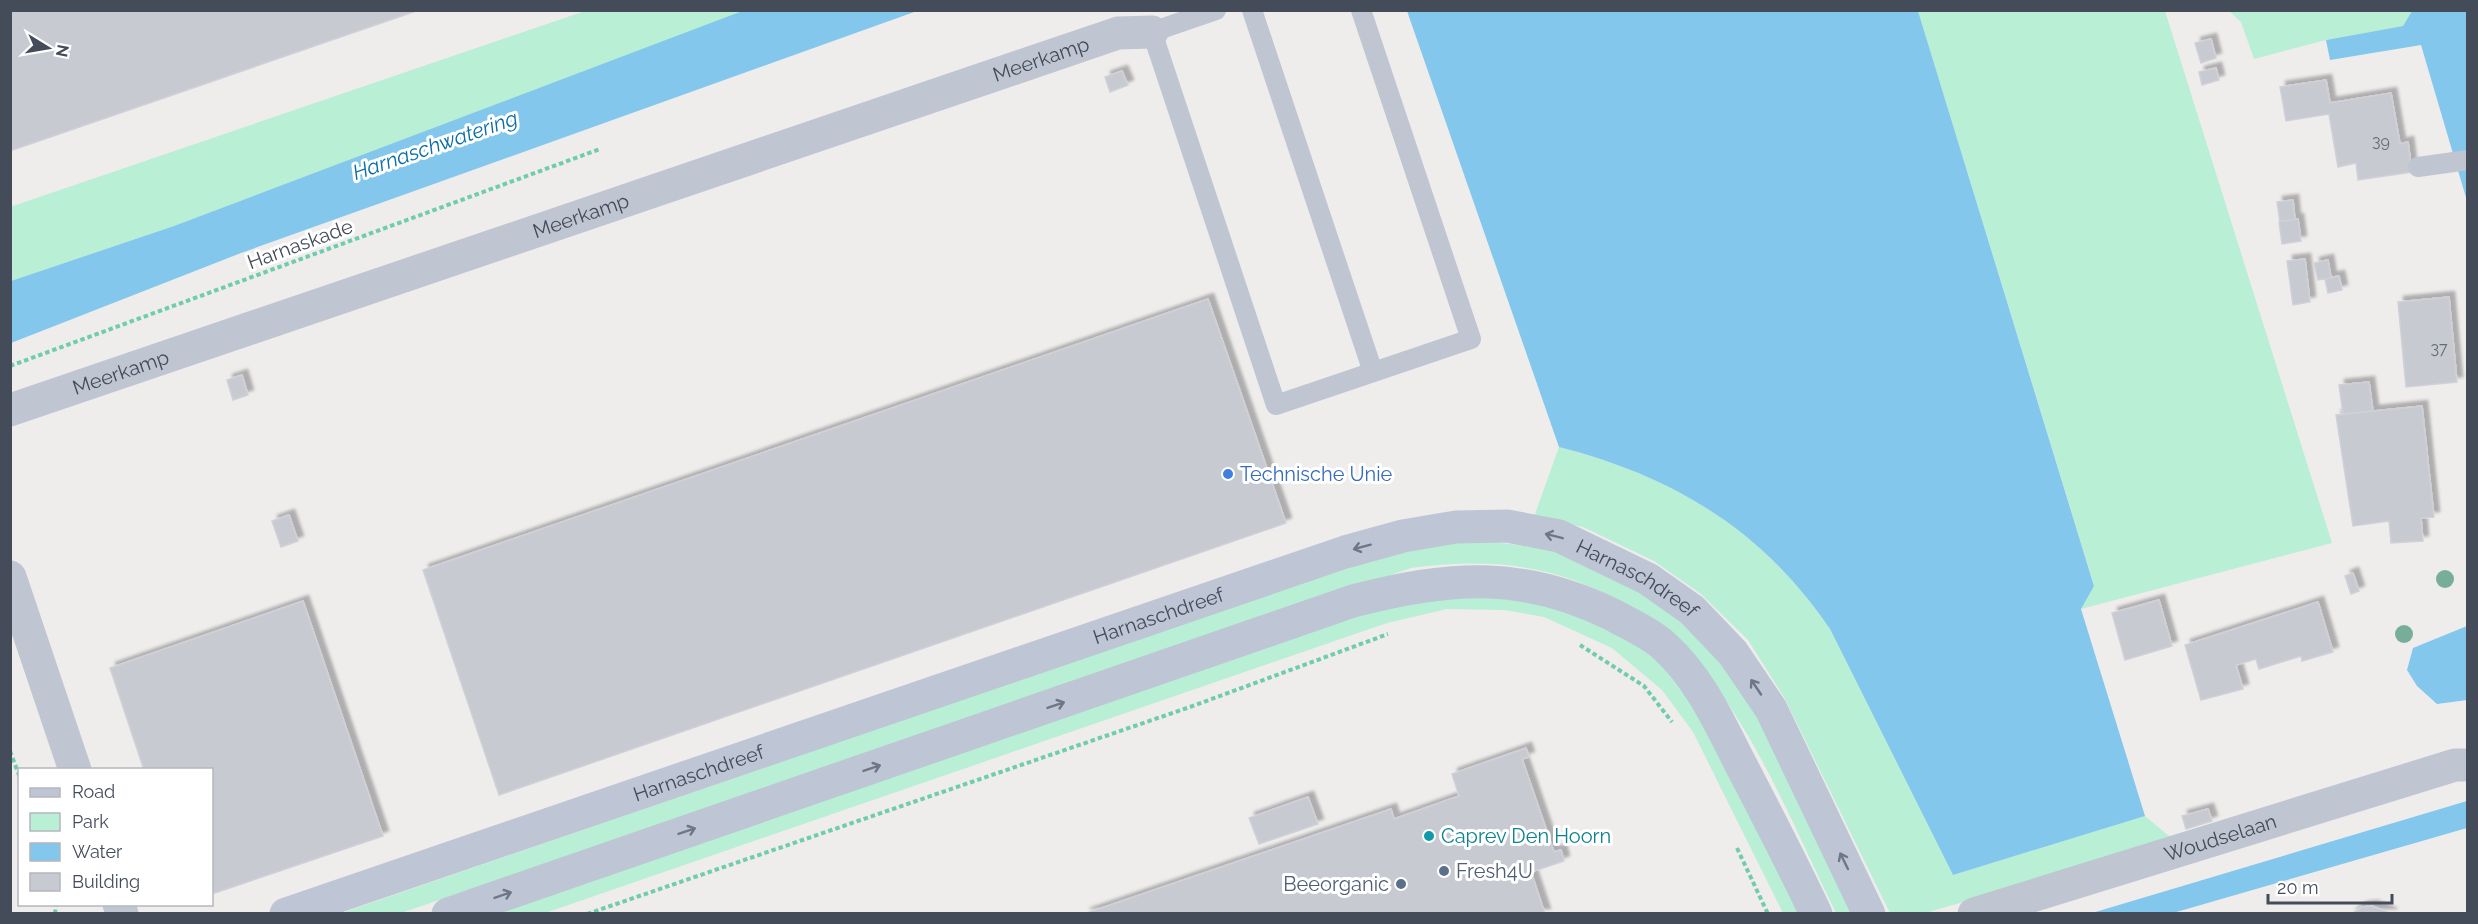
<svg xmlns="http://www.w3.org/2000/svg" width="2478" height="924" viewBox="0 0 2478 924" font-family="Raleway,sans-serif">
<style>
.green{fill:#b8efd5}
.water{fill:#83c7ed}
.building{fill:#c8cad2;stroke:#d0d1d8;stroke-width:1.5;filter:url(#shadow)}
.lines{fill:none;stroke-linecap:round;stroke-linejoin:round}
.path{stroke:#6fcdad;stroke-width:4;stroke-dasharray:4.5 3;stroke-linecap:butt}
.lane{stroke:#bfc6d2;stroke-width:20}
.street{stroke:#bfc6d2;stroke-width:33}
.secondary{stroke:#bec6d6;stroke-width:33}
.tree{fill:#77ae9a}
.oneway{stroke:#6f7785}
.shop-dot{fill:#3f7fe0;stroke:#fff;stroke-width:2}
.culture-dot{fill:#0f9aa8;stroke:#fff;stroke-width:2}
.service-dot{fill:#5c6f8a;stroke:#fff;stroke-width:2}
.labels{text-anchor:middle;dominant-baseline:central;stroke-width:6;stroke-linejoin:round;paint-order:stroke}
.number-label{font-size:16px;fill:#656c78}
.street-label{font-size:20px;fill:#444c5a;stroke:#fff}
.shop-label{font-size:20px;fill:#366cbe;stroke:#fff;text-anchor:start}
.culture-label{font-size:20px;fill:#0d838f;stroke:#fff;text-anchor:start}
.service-label{font-size:20px;fill:#4e5e75;stroke:#fff;text-anchor:start}
.water-label{font-size:21px;font-style:italic;fill:#096ea8;stroke:#fff}
</style>
<defs>
<filter id="shadow"><feDropShadow dx="5.5" dy="-5.5" stdDeviation="1.5" flood-color="#0004"/></filter>
</defs>
<rect width="100%" height="100%" fill="#efecec"/>
<g class="green">
<polygon points="585,11 745,11 174,226 11,281 10,207"/>
<polygon points="1918,11 2165,11 2332,543 2081,609 2094,585"/>
<polygon points="2229,11 2412,11 2403,26 2326,40 2254,59 2241,22"/>
<path d="M 1559,447 C 1673,476 1763,530 1830,629 L 1953,875 L 2145,816 L 2175,841 L 1925,913 L 1890,913 L 1784,697 L 1748,640 L 1701,594 L 1654,561 L 1583,527 L 1534,517 Z"/>
<path d="M 1487,541 L 1560,551 L 1630,579 L 1697,627 L 1740,681 L 1859,913 L 1836,913 C 1796,832 1761,742 1704,671 C 1697,661 1690,650 1681,642 C 1672,634 1661,628 1651,621 C 1574,567 1503,556 1411,568 L 401,913 L 339,914 L 1406,546 Z"/>
<polygon points="1505,592 1622,632 1676,678 1709,722 1804,913 1783,913 1693,732 1662,690 1612,648 1544,617 1504,610 1447,609 1387,623 545,913 489,914 1382,605"/>
</g>
<g class="water">
<polygon points="745,10 917,11 241,253 11,343 11,281 174,226"/>
<path d="M 1407,11 L 1918,11 L 2094,586 L 2081,609 L 2145,816 L 1953,875 L 1830,629 C 1763,530 1673,476 1559,447 Z"/>
<polygon points="2412,11 2466,11 2467,201 2421,45 2330,60 2326,40 2403,26"/>
<polygon points="2467,626 2467,700 2437,704 2417,686 2407,670 2413,648"/>
<polygon points="2467,801 2467,828 2173,913 2092,913"/>
</g>
<g class="building">
<polygon points="10,10 419,10 10,151"/>
<polygon points="2211,39 2216,58 2201,63 2195,43"/>
<polygon points="2216,68 2219,80 2202,85 2199,72"/>
<polygon points="1122,71 1128,85 1110,92 1105,77"/>
<polygon points="2326,80 2330,103 2391,93 2400,144 2408,142 2412,172 2358,180 2356,163 2338,167 2329,114 2286,121 2280,87"/>
<polygon points="2293,200 2295,220 2280,222 2277,202"/>
<polygon points="2298,219 2301,241 2282,244 2279,222"/>
<polygon points="2305,259 2310,302 2293,305 2287,261"/>
<polygon points="2328,260 2331,278 2318,280 2314,263"/>
<polygon points="2339,276 2342,290 2328,293 2325,279"/>
<polygon points="2449,297 2457,382 2406,387 2398,302"/>
<polygon points="1208,299 1286,523 499,795 423,570"/>
<polygon points="242,375 248,395 233,400 227,380"/>
<polygon points="2369,382 2373,411 2343,414 2339,385"/>
<polygon points="2422,406 2434,517 2421,518 2423,541 2391,543 2389,521 2353,526 2336,415"/>
<polygon points="289,515 298,541 281,547 272,521"/>
<polygon points="2353,573 2359,591 2351,594 2345,576"/>
<polygon points="2159,600 2172,646 2125,660 2112,613"/>
<polygon points="303,601 383,836 212,894 212,770 144,770 110,668"/>
<polygon points="2318,602 2333,652 2302,661 2301,656 2259,669 2256,659 2236,665 2243,689 2201,700 2185,645"/>
<polygon points="1526,748 1529,757 1522,759 1554,852 1561,850 1564,861 1531,872 1545,914 1084,914 1391,809 1394,819 1459,796 1452,774"/>
<polygon points="1308,797 1318,824 1259,844 1249,818"/>
<polygon points="2208,809 2212,821 2186,829 2182,816"/>
<polygon points="2372,906 2392,914 2351,914 2362,907"/>
</g>
<g class="lines">
<g class="path">
<polyline points="10,366 600,149"/>
<polyline points="1580,645 1644,686 1672,722"/>
<polyline points="10,751 20,778"/>
<polyline points="1737,848 1768,914"/>
<polyline points="55,914 56,904"/>
<polyline points="587,914 1190,707 1388,634"/>
</g>
<g class="lane">
<polyline points="1216,10 1152,32 1276,405 1471,339 1361,10"/>
<polyline points="1252,10 1373,372"/>
<polyline points="2418,167 2468,160"/>
</g>
<g class="street">
<path id="s1" d="M 10,410 L 1118,33 L 1152,32"/>
<polyline points="10,577 75,770"/>
<polyline points="119,904 122,914"/>
<path id="s2" d="M 1974,914 L 2455,765 L 2468,765"/>
</g>
<g class="secondary">
<path id="s3" d="M 286,914 L 1345,552 L 1403,536 L 1456,527 L 1507,526 L 1559,536 L 1648,579 L 1692,610 L 1733,653 L 1771,709 L 1869,914"/>
<path d="M 448,914 L 1353,601 C 1449,576 1521,570 1613,615 C 1629,624 1650,633 1664,646 C 1699,677 1719,722 1740,763 C 1766,813 1792,863 1816,914"/>
</g>
</g>
<g class="tree">
<circle cx="2445" cy="579" r="9"/>
<circle cx="2404" cy="634" r="9"/>
</g>
<defs><path id="oneway-shaft" d="M-6 0H5M1.5-3L5.5 0L1.5 3" fill="none" stroke-width="1.6" stroke-linecap="round" stroke-linejoin="round" transform="scale(1.5)"/></defs>
<g class="oneway">
<use href="#oneway-shaft" transform="translate(1554 536) rotate(-166)"/>
<use href="#oneway-shaft" transform="translate(1362 547) rotate(165)"/>
<use href="#oneway-shaft" transform="translate(1756 687) rotate(-124)"/>
<use href="#oneway-shaft" transform="translate(1056 705) rotate(-19)"/>
<use href="#oneway-shaft" transform="translate(872 768) rotate(-19)"/>
<use href="#oneway-shaft" transform="translate(687 831) rotate(-19)"/>
<use href="#oneway-shaft" transform="translate(1844 861) rotate(-116)"/>
<use href="#oneway-shaft" transform="translate(503 895) rotate(-19)"/>
</g>
<circle class="shop-dot" cx="1228" cy="474" r="6"/>
<circle class="culture-dot" cx="1429" cy="836" r="6"/>
<g class="service-dot">
<circle cx="1444" cy="871" r="6"/>
<circle cx="1401" cy="884" r="6"/>
</g>
<g class="labels">
<g class="number-label">
<text x="2381" y="141">39</text>
<text x="2439" y="348">37</text>
</g>
<g class="street-label">
<text stroke="none"><textPath href="#s1" startOffset="1089">Meerkamp</textPath></text>
<text stroke="none"><textPath href="#s1" startOffset="603">Meerkamp</textPath></text>
<text transform="translate(300 244) rotate(-20)">Harnaskade</text>
<text stroke="none"><textPath href="#s1" startOffset="117">Meerkamp</textPath></text>
<text stroke="none"><textPath href="#s3" startOffset="1426">Harnaschdreef</textPath></text>
<text stroke="none"><textPath href="#s3" startOffset="922">Harnaschdreef</textPath></text>
<text stroke="none"><textPath href="#s3" startOffset="436">Harnaschdreef</textPath></text>
<text stroke="none"><textPath href="#s2" startOffset="258">Woudselaan</textPath></text>
</g>
<g class="shop-label">
<text x="1240" y="474">Technische Unie</text>
</g>
<g class="culture-label">
<text x="1441" y="836">Caprev Den Hoorn</text>
</g>
<g class="service-label">
<text x="1456" y="871">Fresh4U</text>
<text x="1389" y="884" text-anchor="end">Beeorganic</text>
</g>
<g class="water-label">
<text transform="translate(435 145) rotate(-19)">Harnaschwatering</text>
</g>
</g>
<rect width="2478" height="924" fill="none" stroke="#444c5a" stroke-width="24"/>
<rect x="18" y="768" width="195" height="138" fill="#ffffff" stroke="#b4b7bd" stroke-width="1.5"/>
<rect x="30" y="788" width="30" height="9" fill="#bec6d6" stroke="#b4b7bd" stroke-width="1.5"/>
<text x="72" y="798" font-size="18" fill="#444c5a">Road</text>
<rect x="30" y="813" width="30" height="18" fill="#b8efd5" stroke="#b4b7bd" stroke-width="1.5"/>
<text x="72" y="828" font-size="18" fill="#444c5a">Park</text>
<rect x="30" y="843" width="30" height="18" fill="#83c7ed" stroke="#b4b7bd" stroke-width="1.5"/>
<text x="72" y="858" font-size="18" fill="#444c5a">Water</text>
<rect x="30" y="873" width="30" height="18" fill="#c8cad2" stroke="#b4b7bd" stroke-width="1.5"/>
<text x="72" y="888" font-size="18" fill="#444c5a">Building</text>
<g transform="translate(48 48) rotate(101)" stroke="#ffffff" stroke-width="4.5" paint-order="stroke">
<path d="M0-4.5L10 22L0 15L-10 22Z" fill="#444c5a"/>
<text y="-9" font-size="16" font-weight="bold" text-anchor="middle" fill="#444c5a">N</text>
</g>
<path d="M2268 894v9h124v-9" fill="none" stroke="#444c5a" stroke-width="3"/>
<text x="2277" y="894" font-size="18" fill="#444c5a" stroke="#ffffff" stroke-width="4.5" paint-order="stroke">20 m</text>
</svg>
